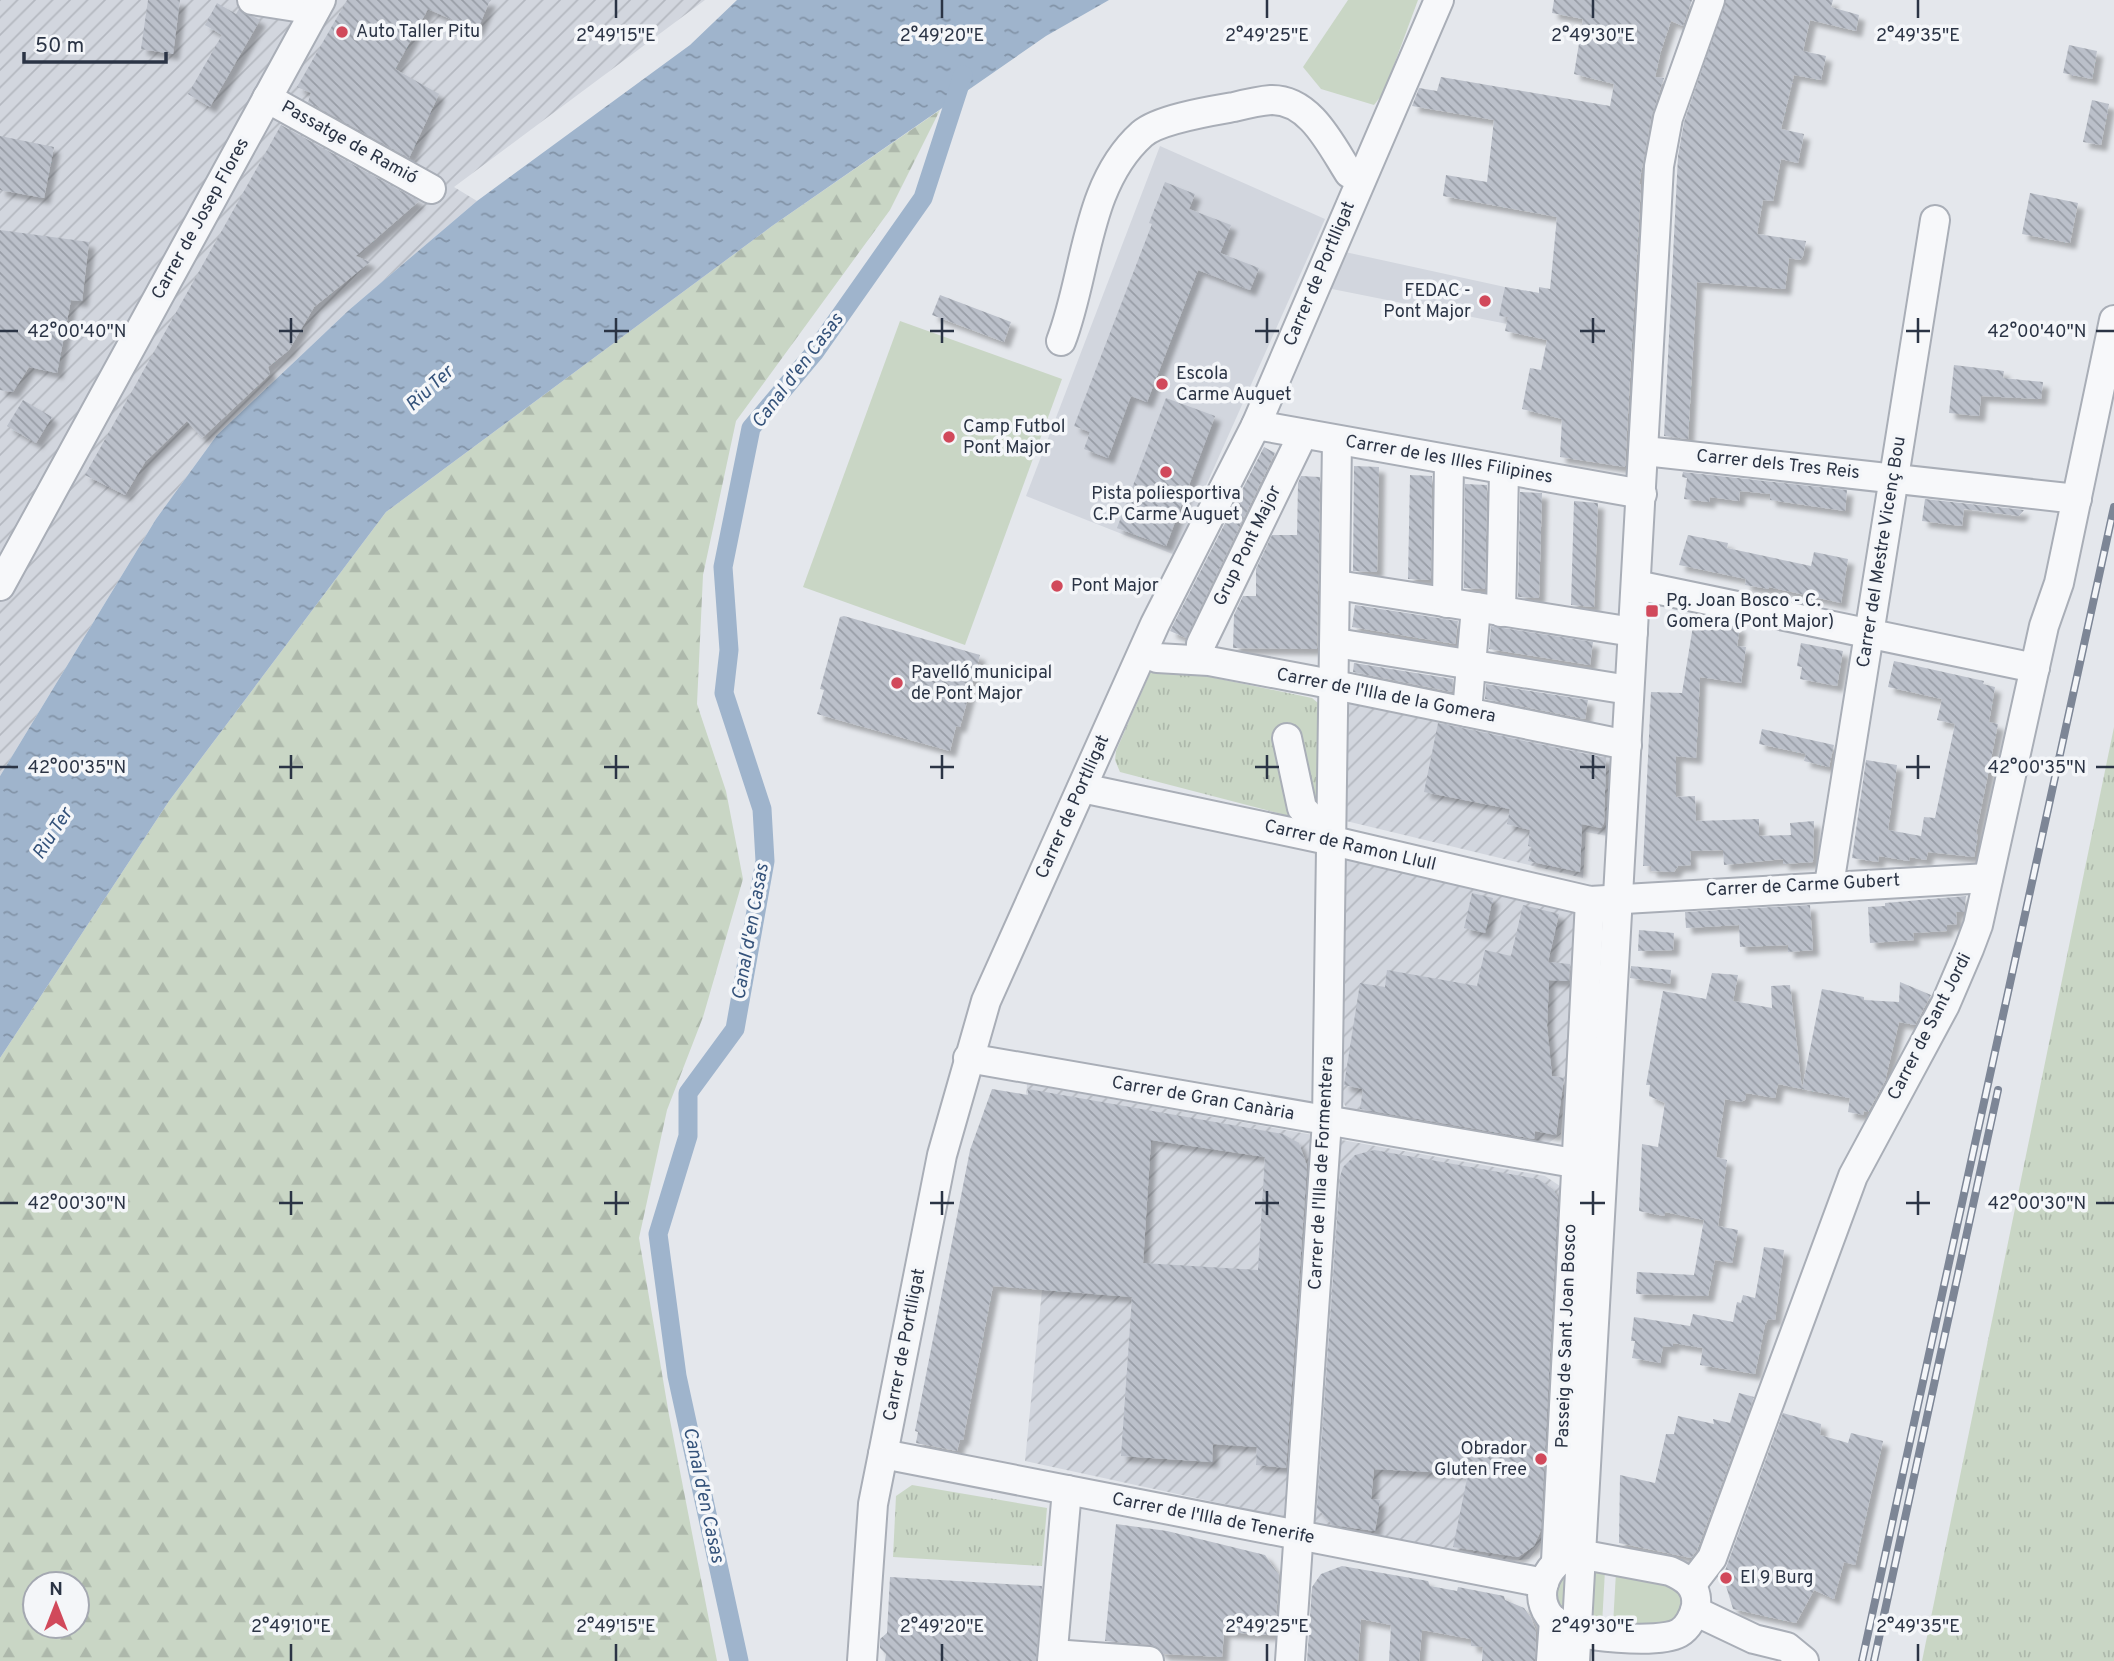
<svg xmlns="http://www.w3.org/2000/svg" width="2114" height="1661" viewBox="0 0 2114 1661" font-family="Overpass,sans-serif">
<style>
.built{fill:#d2d6de}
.industrial{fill:url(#industrial-furrows)}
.grass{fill:#c9d6c5}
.forest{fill:url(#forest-firs);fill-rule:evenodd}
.park{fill:url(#park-tufts)}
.water{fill:url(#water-ripples)}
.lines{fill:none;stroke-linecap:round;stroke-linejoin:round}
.canal{stroke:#9fb4cc;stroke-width:19}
.building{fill:url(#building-back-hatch);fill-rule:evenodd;filter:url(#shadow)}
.minor-casing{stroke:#a9aeb7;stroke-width:32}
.minor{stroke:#f7f8fa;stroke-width:28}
.rail-casing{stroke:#7d8696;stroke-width:8}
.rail{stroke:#f4f6f9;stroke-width:5;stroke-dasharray:16;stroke-linecap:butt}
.ticks{fill:none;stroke:#2b3445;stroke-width:2.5}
.poi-dot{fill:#d1495b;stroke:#f4f6f9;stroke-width:2.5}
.labels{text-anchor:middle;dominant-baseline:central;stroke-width:7;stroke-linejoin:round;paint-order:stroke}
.poi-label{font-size:18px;fill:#2b3445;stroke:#f4f6f9;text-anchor:start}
.street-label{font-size:18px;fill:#2b3445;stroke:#f4f6f9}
.water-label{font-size:19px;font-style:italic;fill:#34527a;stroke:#f4f6f9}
.ticks-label{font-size:18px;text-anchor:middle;fill:#2b3445;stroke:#f4f6f9;stroke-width:7;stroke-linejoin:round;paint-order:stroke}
</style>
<defs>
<pattern id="industrial-furrows" width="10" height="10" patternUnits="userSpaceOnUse" patternTransform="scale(1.75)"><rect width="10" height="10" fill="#d2d6de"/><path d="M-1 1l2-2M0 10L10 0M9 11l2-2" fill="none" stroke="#b4b8c0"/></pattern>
<pattern id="forest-firs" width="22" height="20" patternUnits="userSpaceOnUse" patternTransform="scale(1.75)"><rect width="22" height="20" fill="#c9d6c5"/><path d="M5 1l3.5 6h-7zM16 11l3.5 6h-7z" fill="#adb8ab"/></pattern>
<pattern id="park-tufts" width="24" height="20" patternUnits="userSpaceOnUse" patternTransform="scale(1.75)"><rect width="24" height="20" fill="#c9d6c5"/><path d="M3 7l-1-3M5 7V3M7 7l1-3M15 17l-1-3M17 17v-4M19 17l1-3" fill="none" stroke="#adb8ab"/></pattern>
<pattern id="water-ripples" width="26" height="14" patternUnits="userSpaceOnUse" patternTransform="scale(1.75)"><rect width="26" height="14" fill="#9fb4cc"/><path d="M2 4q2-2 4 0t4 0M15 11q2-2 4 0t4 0" fill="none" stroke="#8293a7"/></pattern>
<pattern id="building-back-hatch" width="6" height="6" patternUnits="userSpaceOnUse" patternTransform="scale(1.75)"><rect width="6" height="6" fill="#bbc0ca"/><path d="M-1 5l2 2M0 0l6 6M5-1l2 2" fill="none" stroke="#989da6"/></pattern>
<filter id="shadow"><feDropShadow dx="6" dy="6" stdDeviation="2" flood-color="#0004"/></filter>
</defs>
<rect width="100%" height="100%" fill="#e4e7ec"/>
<g class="built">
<polygon points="1160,146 1325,219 1175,555 1026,496"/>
<polygon points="1345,252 1505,287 1635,310 1633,349 1327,288"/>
</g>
<g class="industrial">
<polygon points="0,0 705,0 454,187 477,201 349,310 217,435 156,519 0,776"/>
<polygon points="1349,697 1610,756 1607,836 1586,832 1583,878 1346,821"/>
<polygon points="1341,855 1578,913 1561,1134 1540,1149 1347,1109 1336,1089"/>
<polygon points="1027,1084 1545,1176 1563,1188 1543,1540 1529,1559 1495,1563 1025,1461 1042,1290 1014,1288"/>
</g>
<g class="grass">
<polygon points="1348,0 1418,0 1384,92 1374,105 1321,89 1303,67"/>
<polygon points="900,321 1062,379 965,645 803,587"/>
<polygon points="1570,1566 1567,1620 1558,1615 1553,1581"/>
<polygon points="1591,1568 1605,1570 1602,1625 1587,1624"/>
<polygon points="1616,1572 1662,1581 1681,1593 1684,1608 1667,1627 1613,1625"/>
</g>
<path class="forest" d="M 940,110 L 890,210 L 736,421 L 703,575 L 697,704 L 726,791 L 743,879 L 703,1017 L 667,1110 L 639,1238 L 669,1415 L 717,1661 L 0,1661 L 0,1058 L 169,801 L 386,512 L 772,226 ZM 35,1584 L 77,1584 L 77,1626 L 35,1626 Z"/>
<g class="park">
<polygon points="1157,666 1312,698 1318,703 1317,807 1301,819 1120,772 1115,760 1116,751 1150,673"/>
<polygon points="2114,727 2114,1661 1922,1661"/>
<polygon points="912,1485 1047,1508 1042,1566 893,1557 896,1496"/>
</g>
<polygon class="water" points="737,0 1109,0 1046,36 772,226 386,512 169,801 0,1058 0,776 156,519 217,435 349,310 477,201 690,45"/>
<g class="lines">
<polyline class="canal" points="739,1661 677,1376 658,1234 688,1136 688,1093 735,1029 765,861 762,809 724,693 729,650 723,567 751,428 814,353 923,198 963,75"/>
</g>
<g class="building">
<polygon points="148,0 180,0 173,54 141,49"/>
<polygon points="347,0 490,0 477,31 428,9 395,69 439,94 409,158 308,102 311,93 297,87"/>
<polygon points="1554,0 1692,0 1683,26 1671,21 1661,51 1655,77 1664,78 1652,115 1639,184 1641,185 1625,467 1560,457 1562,419 1522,409 1530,368 1541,370 1547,340 1505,331 1508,317 1499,316 1505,287 1539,293 1539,287 1550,289 1557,217 1443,196 1446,175 1487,182 1494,120 1412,106 1419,88 1437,91 1441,77 1610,106 1614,84 1574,74 1583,19 1552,13"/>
<polygon points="1726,0 1833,0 1831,7 1859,15 1856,31 1810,20 1803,51 1826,56 1821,80 1794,75 1781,129 1804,134 1798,163 1781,159 1773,201 1763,200 1757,234 1806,241 1803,256 1800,260 1789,258 1785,289 1697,282 1688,439 1664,436 1678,156 1684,122"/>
<polygon points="217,3 236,14 239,9 260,20 210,107 188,94 222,35 205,25"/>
<polygon points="2069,45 2097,51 2092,79 2063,73"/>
<polygon points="2092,100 2109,104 2101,145 2083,142"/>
<polygon points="281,125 419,201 356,256 370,262 314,307 289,350 268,367 270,374 202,438 187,421 145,462 125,495 85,475"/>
<polygon points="0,136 54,147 44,198 0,190"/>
<polygon points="1165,182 1195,194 1189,209 1231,225 1220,253 1259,268 1250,290 1198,270 1147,402 1131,396 1108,458 1084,449 1090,432 1074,426 1152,224 1149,223"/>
<polygon points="2030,193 2078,203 2070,243 2022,234"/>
<polygon points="0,230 89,242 82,301 71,300 57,373 29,367 13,392 0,390"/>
<polygon points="940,295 1011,322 1004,342 932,315"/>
<polygon points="1954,365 2004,371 2003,378 2043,382 2041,399 1981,396 1979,416 1949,413"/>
<polygon points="1166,398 1215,416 1166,546 1117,528"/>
<polygon points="23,400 52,417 36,443 7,426"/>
<polygon points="1264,447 1275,453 1186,638 1170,631"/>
<polygon points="1354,466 1379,467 1377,572 1353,571"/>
<polygon points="1683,472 1847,490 1845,511 1770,500 1770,494 1740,491 1739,501 1710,497 1709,502 1684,499 1687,478 1682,477"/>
<polygon points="1410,475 1432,476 1431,580 1408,579"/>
<polygon points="1301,476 1320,477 1317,649 1233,648 1234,615 1243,596 1256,596 1256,569 1272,535 1297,535 1298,483"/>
<polygon points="1465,484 1487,485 1485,589 1464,588"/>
<polygon points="1520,492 1542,493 1539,598 1518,597"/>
<polygon points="1925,499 2024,510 2019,516 1964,509 1962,526 1922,521"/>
<polygon points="1574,501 1598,503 1594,607 1571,605"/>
<polygon points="1688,535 1728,543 1727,548 1811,566 1814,552 1848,559 1841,603 1769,587 1769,589 1745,585 1746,579 1679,565"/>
<polygon points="1355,605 1458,621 1455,644 1352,627"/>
<polygon points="844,616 980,655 960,727 956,726 950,751 817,714 824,690 820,689 840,617"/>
<polygon points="1694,620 1740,627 1737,646 1746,647 1741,683 1700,677 1696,758 1676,756 1676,797 1695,796 1696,821 1759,819 1759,836 1791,835 1790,823 1814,821 1813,862 1783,864 1783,859 1724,865 1723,850 1690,851 1691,865 1678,866 1674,872 1651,871 1651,866 1643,866 1651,692 1682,693"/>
<polygon points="1491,626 1593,642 1590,665 1489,649"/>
<polygon points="1801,643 1843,651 1837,686 1800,679 1802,667 1797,666"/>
<polygon points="1894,661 1984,681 1983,684 1995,687 1989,722 1998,724 1976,834 1978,834 1974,857 1928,852 1926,860 1910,857 1909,861 1879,856 1878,862 1852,858 1866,760 1897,765 1888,830 1921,836 1924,817 1935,818 1955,724 1937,720 1942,699 1888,687"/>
<polygon points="1354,663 1453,679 1452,692 1353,672"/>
<polygon points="1486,684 1588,700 1585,719 1485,699"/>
<polygon points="1438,723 1606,758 1604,823 1601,828 1582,824 1580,872 1528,861 1532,847 1528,846 1530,830 1507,824 1510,809 1424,792"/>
<polygon points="1762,729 1834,745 1829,767 1804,761 1806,754 1759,744"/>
<polygon points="1472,893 1493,898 1485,933 1464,928"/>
<polygon points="1966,896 1964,912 1956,912 1957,924 1947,925 1947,931 1913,933 1914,940 1870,943 1868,907 1885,906 1885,903"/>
<polygon points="1523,905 1559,914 1548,962 1570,964 1569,981 1549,980 1547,1026 1552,1076 1564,1078 1556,1135 1535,1131 1534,1139 1360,1109 1363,1089 1344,1085 1360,983 1385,987 1387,970 1477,986 1485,950 1511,956"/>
<polygon points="1810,905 1813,950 1788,952 1788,945 1740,947 1739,925 1686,928 1685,912"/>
<polygon points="1639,930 1674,933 1673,950 1638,951"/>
<polygon points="1631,966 1671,970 1670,984 1630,978"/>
<polygon points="1712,973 1738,975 1733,1001 1772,1008 1771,986 1790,985 1802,1089 1778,1084 1775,1098 1746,1093 1745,1100 1740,1102 1725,1099 1716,1157 1727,1160 1718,1226 1738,1230 1732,1263 1715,1260 1708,1296 1636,1294 1637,1272 1694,1275 1704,1220 1665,1212 1664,1216 1639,1211 1642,1144 1658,1147 1665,1103 1649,1096 1650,1085 1646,1085 1663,991 1706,999"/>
<polygon points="1900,982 1931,995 1915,1025 1899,1022 1885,1081 1868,1112 1864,1111 1863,1115 1848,1112 1850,1098 1802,1089 1822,989 1864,997 1864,1000 1899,1002"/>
<path d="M 992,1089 L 1028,1095 L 1028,1089 L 1283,1134 L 1299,1143 L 1307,1166 L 1286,1468 L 1256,1465 L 1257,1447 L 1213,1444 L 1212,1462 L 1121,1456 L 1132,1297 L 993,1286 L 963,1440 L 960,1440 L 957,1451 L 916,1443 L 918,1432 L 915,1431 L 970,1150 ZM 1151,1140 L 1265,1157 L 1258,1270 L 1143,1263 Z"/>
<polygon points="1374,1150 1538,1179 1553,1189 1558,1198 1541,1530 1534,1546 1518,1557 1453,1547 1468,1474 1374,1469 1371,1499 1380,1500 1375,1531 1332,1525 1317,1508 1340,1177 1343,1167 1355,1155"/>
<polygon points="1764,1247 1784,1250 1775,1320 1768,1319 1765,1325 1755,1374 1700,1365 1703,1348 1673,1343 1673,1347 1663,1346 1660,1363 1632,1358 1635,1341 1631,1341 1634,1317 1690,1326 1693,1314 1733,1322 1737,1302 1741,1303 1743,1295 1755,1298"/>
<polygon points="1739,1393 1754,1397 1697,1550 1691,1558 1619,1543 1620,1475 1655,1483 1666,1434 1674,1434 1678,1416 1714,1424 1713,1419 1730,1423"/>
<polygon points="1783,1413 1821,1424 1820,1435 1848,1443 1851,1433 1883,1441 1855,1565 1844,1562 1834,1599 1814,1590 1796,1623 1733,1609 1723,1576"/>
<polygon points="1116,1524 1167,1531 1265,1555 1279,1575 1275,1635 1224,1632 1222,1657 1164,1654 1151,1645 1105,1641"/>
<polygon points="1342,1566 1428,1581 1430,1586 1457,1591 1458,1587 1504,1596 1505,1600 1524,1608 1531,1618 1536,1631 1535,1661 1482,1661 1483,1647 1471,1646 1471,1639 1422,1630 1419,1661 1389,1661 1391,1625 1361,1619 1358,1661 1307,1661 1312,1587 1321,1574"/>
<polygon points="890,1577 1042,1586 1036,1661 885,1661 886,1654 880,1648 880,1639 887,1633"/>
</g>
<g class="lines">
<defs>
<g id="minor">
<polyline points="252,0 315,10"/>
<polyline points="267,98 431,189"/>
<path d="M 1061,341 C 1087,274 1085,185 1142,134 C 1159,119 1211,111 1234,107 C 1246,104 1258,101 1271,100 C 1310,99 1331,145 1349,173 L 1361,176"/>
<polyline points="1256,425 1642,494"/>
<polyline points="1645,451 2077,499"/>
<polyline points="1337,585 1633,632"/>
<polyline points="1636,585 2035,668"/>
<polyline points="0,586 321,0"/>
<polyline points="1447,603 1449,462"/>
<polyline points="1501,612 1504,472"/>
<polyline points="1336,643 1629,690"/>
<polyline points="1145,652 1157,658 1209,661 1315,681 1627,745"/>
<polyline points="1200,660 1201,644 1303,434"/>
<polyline points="1467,712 1476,607"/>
<polyline points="1287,738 1302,808 1333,841"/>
<polyline points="1082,788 1333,841 1590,901 1988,878"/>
<polyline points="1829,885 1935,220"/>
<polyline points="968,1058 1591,1166"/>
<polyline points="883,1454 1544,1583"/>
<path d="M 1574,1553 L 1670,1571 C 1686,1578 1698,1586 1696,1606 C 1694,1616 1688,1628 1679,1633 C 1659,1644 1577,1638 1558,1624 C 1529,1603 1543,1563 1574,1553 Z"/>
<polyline points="1556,1561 1590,901"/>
<polyline points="1692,1584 1712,1558 1853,1176 1945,1005 1969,949 1978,925 2044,626 2059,583 2114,320"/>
<polyline points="1695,1611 1754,1639 1787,1647 1804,1661"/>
<polyline points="1053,1654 1149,1661"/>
<polyline points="862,1661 873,1504 883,1454 942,1155 986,1001 1155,624 1256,425 1439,0"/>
<polyline points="1052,1661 1067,1490"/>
<polyline points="1290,1661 1327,1121 1337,441"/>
<polyline points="1551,1661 1554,1620"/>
<polyline points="1575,1661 1659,166 1668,118 1710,0"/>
</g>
</defs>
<use href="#minor" class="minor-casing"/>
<use href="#minor" class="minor"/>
<defs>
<g id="rail">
<polyline points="1862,1661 2114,507"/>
<polyline points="1874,1661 1998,1090"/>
</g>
</defs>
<use href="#rail" class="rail-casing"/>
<use href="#rail" class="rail"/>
</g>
<path class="ticks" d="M 616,0 L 616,18M 942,0 L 942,18M 1267,0 L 1267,18M 1593,0 L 1593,18M 1918,0 L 1918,18M 291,318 L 291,343M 616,318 L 616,343M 942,318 L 942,343M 1267,318 L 1267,343M 1593,318 L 1593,343M 1918,318 L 1918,343M 0,331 L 18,331M 279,331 L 303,331M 604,331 L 629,331M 930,331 L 954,331M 1255,331 L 1279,331M 1580,331 L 1605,331M 1906,331 L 1930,331M 2096,331 L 2114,331M 291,755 L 291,779M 616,755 L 616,779M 942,755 L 942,779M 1267,755 L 1267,779M 1593,755 L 1593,779M 1918,755 L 1918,779M 0,767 L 18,767M 279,767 L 303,767M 604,767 L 629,767M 930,767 L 954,767M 1255,767 L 1279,767M 1580,767 L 1605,767M 1906,767 L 1930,767M 2096,767 L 2114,767M 291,1191 L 291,1215M 616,1191 L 616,1215M 942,1191 L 942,1215M 1267,1191 L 1267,1215M 1593,1191 L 1593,1215M 1918,1191 L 1918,1215M 0,1203 L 18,1203M 279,1203 L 303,1203M 604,1203 L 629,1203M 930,1203 L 954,1203M 1255,1203 L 1279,1203M 1580,1203 L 1605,1203M 1906,1203 L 1930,1203M 2096,1203 L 2114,1203M 291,1644 L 291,1661M 616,1644 L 616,1661M 942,1644 L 942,1661M 1267,1644 L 1267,1661M 1593,1644 L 1593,1661M 1918,1644 L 1918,1661"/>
<g class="poi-dot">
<circle cx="342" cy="32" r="7"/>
<circle cx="1485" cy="301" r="7"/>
<circle cx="1162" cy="384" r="7"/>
<circle cx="949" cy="437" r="7"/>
<circle cx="1166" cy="472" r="7"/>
<circle cx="1057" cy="586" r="7"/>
<rect x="1645" y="604" width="14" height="14" rx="3.5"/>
<circle cx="897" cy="683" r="7"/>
<circle cx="1541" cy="1459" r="7"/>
<circle cx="1726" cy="1578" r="7"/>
</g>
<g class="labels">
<g class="poi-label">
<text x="356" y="32">Auto Taller Pitu</text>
<text x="1471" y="291" text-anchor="end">FEDAC -<tspan x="1471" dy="21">Pont Major</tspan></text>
<text x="1176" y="374">Escola<tspan x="1176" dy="21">Carme Auguet</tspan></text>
<text x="963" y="427">Camp Futbol<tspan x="963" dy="21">Pont Major</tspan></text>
<text x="1166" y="494" text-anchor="middle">Pista poliesportiva<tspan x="1166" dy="21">C.P Carme Auguet</tspan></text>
<text x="1071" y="586">Pont Major</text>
<text x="1666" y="601">Pg. Joan Bosco - C.<tspan x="1666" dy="21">Gomera (Pont Major)</tspan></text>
<text x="911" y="673">Pavelló municipal<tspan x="911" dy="21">de Pont Major</tspan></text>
<text x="1527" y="1449" text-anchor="end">Obrador<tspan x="1527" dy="21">Gluten Free</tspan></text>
<text x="1740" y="1578">El 9 Burg</text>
</g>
<g class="street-label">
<text transform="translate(349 143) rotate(29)">Passatge de Ramió</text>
<text transform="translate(201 219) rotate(-61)">Carrer de Josep Flores</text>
<text transform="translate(1320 274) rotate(-67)">Carrer de Portlligat</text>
<text transform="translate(1449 460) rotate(10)">Carrer de les Illes Filipines</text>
<text transform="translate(1778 465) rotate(6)">Carrer dels Tres Reis</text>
<text transform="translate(1248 546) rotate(-64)">Grup Pont Major</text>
<text transform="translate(1882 552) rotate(-81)">Carrer del Mestre Vicenç Bou</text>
<text transform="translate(1386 696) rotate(11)">Carrer de l'Illa de la Gomera</text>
<text transform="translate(1073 807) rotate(-66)">Carrer de Portlligat</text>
<text transform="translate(1350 846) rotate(13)">Carrer de Ramon Llull</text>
<text transform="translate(1803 886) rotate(-3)">Carrer de Carme Gubert</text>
<text transform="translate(1930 1027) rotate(-63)">Carrer de Sant Jordi</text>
<text transform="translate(1203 1099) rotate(10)">Carrer de Gran Canària</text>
<text transform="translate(1322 1173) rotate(-87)">Carrer de l'Illa de Formentera</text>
<text transform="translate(1567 1336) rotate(-88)">Passeig de Sant Joan Bosco</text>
<text transform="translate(905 1345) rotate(-79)">Carrer de Portlligat</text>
<text transform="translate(1213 1519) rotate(11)">Carrer de l'Illa de Tenerife</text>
</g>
<g class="water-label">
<text transform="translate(798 371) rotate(-53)">Canal d'en Casas</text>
<text transform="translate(430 389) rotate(-43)">Riu Ter</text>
<text transform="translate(53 834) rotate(-57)">Riu Ter</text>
<text transform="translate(751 932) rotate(-80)">Canal d'en Casas</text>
<text transform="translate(703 1495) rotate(78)">Canal d'en Casas</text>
</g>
</g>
<g class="ticks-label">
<text x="616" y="41">2°49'15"E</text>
<text x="942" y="41">2°49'20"E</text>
<text x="1267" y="41">2°49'25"E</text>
<text x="1593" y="41">2°49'30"E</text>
<text x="1918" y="41">2°49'35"E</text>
<text x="77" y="337">42°00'40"N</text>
<text x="2037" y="337">42°00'40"N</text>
<text x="77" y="773">42°00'35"N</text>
<text x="2037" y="773">42°00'35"N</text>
<text x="77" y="1209">42°00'30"N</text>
<text x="2037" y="1209">42°00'30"N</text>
<text x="291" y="1632">2°49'10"E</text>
<text x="616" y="1632">2°49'15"E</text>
<text x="942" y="1632">2°49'20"E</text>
<text x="1267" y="1632">2°49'25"E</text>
<text x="1593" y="1632">2°49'30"E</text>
<text x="1918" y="1632">2°49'35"E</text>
</g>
<g transform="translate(56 1605)"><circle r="33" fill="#f4f6f9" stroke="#a4a8b1" stroke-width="2"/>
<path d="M0-5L12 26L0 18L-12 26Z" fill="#d1495b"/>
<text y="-10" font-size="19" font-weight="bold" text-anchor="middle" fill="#2b3445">N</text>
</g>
<path d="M24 52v10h142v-10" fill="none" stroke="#2b3445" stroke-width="3.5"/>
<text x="35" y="52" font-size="21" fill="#2b3445" stroke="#f4f6f9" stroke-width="5" paint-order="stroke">50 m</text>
</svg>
